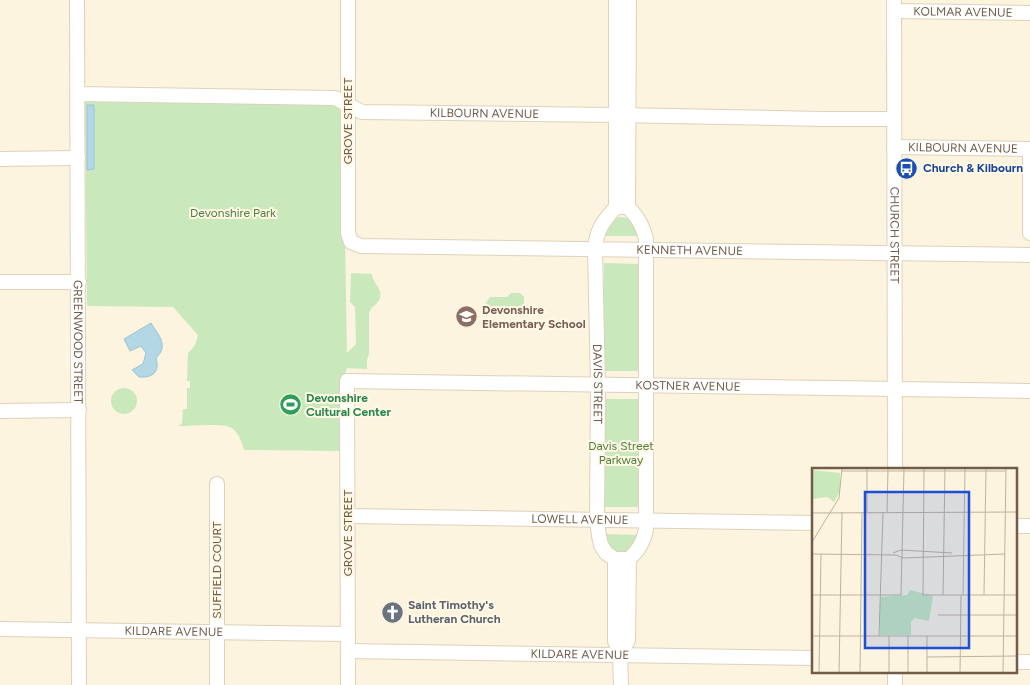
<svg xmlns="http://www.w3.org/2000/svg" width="1030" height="685" viewBox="0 0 1030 685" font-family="Figtree,sans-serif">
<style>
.green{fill:#c9e9bd}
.water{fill:#b3d7e5;stroke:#9ac5d6}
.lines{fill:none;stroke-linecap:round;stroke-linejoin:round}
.minor-casing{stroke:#dfd1bb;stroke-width:16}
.minor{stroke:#fff;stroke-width:14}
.labels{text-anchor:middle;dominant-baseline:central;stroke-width:4;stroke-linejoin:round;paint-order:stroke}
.street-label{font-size:12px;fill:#715c47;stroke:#fff8e4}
.transit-label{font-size:12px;font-weight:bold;fill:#164399;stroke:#fff8e4;text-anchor:start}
.park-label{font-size:12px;fill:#4b7d41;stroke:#fff8e4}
.education-label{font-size:12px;font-weight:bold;fill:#785e54;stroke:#fff8e4;text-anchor:start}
.leisure-label{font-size:12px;font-weight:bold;fill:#27864d;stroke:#fff8e4;text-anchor:start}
.worship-label{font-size:12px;font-weight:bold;fill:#5b616d;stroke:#fff8e4;text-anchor:start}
.inset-road{fill:none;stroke:#c0b29d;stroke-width:1}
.view{fill:#1d4ed8;fill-opacity:0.15;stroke:#1d4ed8;stroke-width:2.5}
.inset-edge{fill:none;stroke:#715c47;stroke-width:2.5}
</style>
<rect width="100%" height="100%" fill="#fcf4de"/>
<g class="green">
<path d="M 85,97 L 337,101 L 343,121 L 347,353 L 356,344 L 355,307 L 350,302 L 351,273 L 372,274 C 372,282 383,289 380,298 C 378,304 372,306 369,312 L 369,354 L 367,360 L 367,369 L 347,368 L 341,386 L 342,451 L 244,450 C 242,442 238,431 230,427 C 220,423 190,426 178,426 L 182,424 L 183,409 L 187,409 L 187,388 L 190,388 L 190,381 L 187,381 L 188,353 C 194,348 196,343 198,335 L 173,307 L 87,306 Z"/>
<path d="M 619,217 C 634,218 633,224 639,236 L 604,236 L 608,224 Z"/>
<polygon points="604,263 639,264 639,371 604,371"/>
<polygon points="511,293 520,293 524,297 524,304 515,314 490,313 487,311 486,302 490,297 507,297"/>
<circle cx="124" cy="401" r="13"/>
<polygon points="604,399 638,399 638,507 603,507"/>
<path d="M 604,534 L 638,535 L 636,542 L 628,551 C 610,553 610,550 604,534 Z"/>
</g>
<g class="water">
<polygon points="87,105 94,105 94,169 87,170"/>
<path d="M 151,323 C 159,336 169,345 156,358 C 160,372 153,378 139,377 L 132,370 L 143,364 L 146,353 L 141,346 L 130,351 L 124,339 Z"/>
</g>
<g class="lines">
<defs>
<g id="minor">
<path id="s1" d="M 77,0 L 79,685"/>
<path id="s2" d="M 348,0 L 348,233 L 351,242 L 361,246 L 1030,255"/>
<path id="s3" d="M 616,0 L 616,207 C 603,222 597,228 595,249 L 598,385 L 597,520 L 599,536 L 601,545 L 606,553 L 615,559 L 629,559 C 638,551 644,542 646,529 L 646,239 C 642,224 638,218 628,207 L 616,207"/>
<path id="s4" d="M 894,0 L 895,469"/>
<path id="s5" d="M 894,11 L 1030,13"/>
<path id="s6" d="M 78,94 L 335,98 L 362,112 L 616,115 L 823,119 L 894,119"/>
<path id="s7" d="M 894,147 L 1030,149"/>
<polyline points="1030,149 1030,233"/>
<polyline points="0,159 78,158"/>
<polyline points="628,207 629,0"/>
<polyline points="0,282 79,282"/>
<polyline points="0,411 79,410"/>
<path id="s8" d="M 348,516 L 814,523"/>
<polyline points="1016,526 1030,526"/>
<polyline points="615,559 615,641 620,655 621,685"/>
<path id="s9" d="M 0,629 L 348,634"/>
<path id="s10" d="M 348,651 L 814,658"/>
<polyline points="620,655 628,640 629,559"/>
<polyline points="1016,662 1030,662"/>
<polyline points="895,671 895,685"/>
<polyline points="217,685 217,484"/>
<path id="s11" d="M 348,685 L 347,381 L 1030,391"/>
</g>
</defs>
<use href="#minor" class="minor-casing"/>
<use href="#minor" class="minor"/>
</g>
<defs>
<symbol id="bus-disc" viewBox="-11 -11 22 22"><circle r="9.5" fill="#1a4fb4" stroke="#fff8e4"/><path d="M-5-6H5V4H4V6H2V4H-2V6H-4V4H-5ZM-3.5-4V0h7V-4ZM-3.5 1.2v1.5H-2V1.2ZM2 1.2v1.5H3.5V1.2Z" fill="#fff"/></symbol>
<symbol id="school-disc" viewBox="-11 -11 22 22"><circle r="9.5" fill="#8d6e63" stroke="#fff8e4"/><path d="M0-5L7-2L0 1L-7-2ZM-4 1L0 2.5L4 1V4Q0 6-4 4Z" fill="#fff"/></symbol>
<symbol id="stadium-disc" viewBox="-11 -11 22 22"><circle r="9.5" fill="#2e9e5b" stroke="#fff8e4"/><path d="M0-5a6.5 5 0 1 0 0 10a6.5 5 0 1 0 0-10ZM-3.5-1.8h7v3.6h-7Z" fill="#fff"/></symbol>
<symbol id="church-disc" viewBox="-11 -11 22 22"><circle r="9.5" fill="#6b7280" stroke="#fff8e4"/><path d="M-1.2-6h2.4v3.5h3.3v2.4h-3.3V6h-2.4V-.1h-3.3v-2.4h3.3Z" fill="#fff"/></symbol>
</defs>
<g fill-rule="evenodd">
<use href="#bus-disc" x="894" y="156" width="25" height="25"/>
<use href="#school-disc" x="454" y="304" width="25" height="25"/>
<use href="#stadium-disc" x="278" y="392" width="25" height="25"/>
<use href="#church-disc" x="380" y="600" width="25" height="25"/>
</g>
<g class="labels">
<g class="street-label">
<text stroke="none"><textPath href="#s5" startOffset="69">KOLMAR AVENUE</textPath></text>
<text stroke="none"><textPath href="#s6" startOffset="410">KILBOURN AVENUE</textPath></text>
<text transform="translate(348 121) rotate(-90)">GROVE STREET</text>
<text stroke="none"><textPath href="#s7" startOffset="69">KILBOURN AVENUE</textPath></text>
<text stroke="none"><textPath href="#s4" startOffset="235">CHURCH STREET</textPath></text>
<text stroke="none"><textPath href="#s2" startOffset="582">KENNETH AVENUE</textPath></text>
<text stroke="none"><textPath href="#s1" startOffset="342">GREENWOOD STREET</textPath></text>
<text stroke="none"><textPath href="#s3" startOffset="390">DAVIS STREET</textPath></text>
<text stroke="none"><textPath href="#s11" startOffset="645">KOSTNER AVENUE</textPath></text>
<text stroke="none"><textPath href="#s8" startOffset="232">LOWELL AVENUE</textPath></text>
<text transform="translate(348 533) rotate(-90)">GROVE STREET</text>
<text transform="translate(217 570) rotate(-90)">SUFFIELD COURT</text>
<text stroke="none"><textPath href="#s9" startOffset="174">KILDARE AVENUE</textPath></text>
<text stroke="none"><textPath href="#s10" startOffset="232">KILDARE AVENUE</textPath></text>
</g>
<g class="transit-label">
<text x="923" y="168">Church &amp; Kilbourn</text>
</g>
<g class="park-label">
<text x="233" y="213">Devonshire Park</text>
<text x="621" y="446">Davis Street<tspan x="621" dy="14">Parkway</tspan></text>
</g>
<g class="education-label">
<text x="482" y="310">Devonshire<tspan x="482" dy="14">Elementary School</tspan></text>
</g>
<g class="leisure-label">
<text x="306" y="398">Devonshire<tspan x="306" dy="14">Cultural Center</tspan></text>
</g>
<g class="worship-label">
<text x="408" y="605">Saint Timothy's<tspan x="408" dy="14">Lutheran Church</tspan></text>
</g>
</g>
<g transform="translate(812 468)">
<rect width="205" height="205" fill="#fcf4de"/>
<path d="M 0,2 L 28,5 L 28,23 L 22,34 L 15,29 L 0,31 ZM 98,122 L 121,128 L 117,153 L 103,150 L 99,154 L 99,167 L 68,167 L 68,129 L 95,127 Z" fill="#c9e9bd"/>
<path class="inset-road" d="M 112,0 L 111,127 L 205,127M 30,3 L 194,3M 75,24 L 91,24M 55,44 L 55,0M 75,44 L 76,0M 0,45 L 205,44M 0,74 L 27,30 L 30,0M 81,85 L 89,82 L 140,85M 0,86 L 84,87 L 91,90 L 193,86M 0,127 L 89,127 L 92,0M 131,127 L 133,0M 151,127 L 153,0M 172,127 L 174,0M 126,147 L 205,147M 0,168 L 205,168M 67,168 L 71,44M 77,168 L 77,205M 115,168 L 115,205M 115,189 L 205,188M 7,205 L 9,86M 27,205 L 30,44M 48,205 L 50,44M 96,205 L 96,168M 148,205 L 149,127M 191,205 L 194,0"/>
<path class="view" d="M 53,24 L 157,24 L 157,180 L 53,180 Z"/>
<rect width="205" height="205" class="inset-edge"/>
</g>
</svg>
